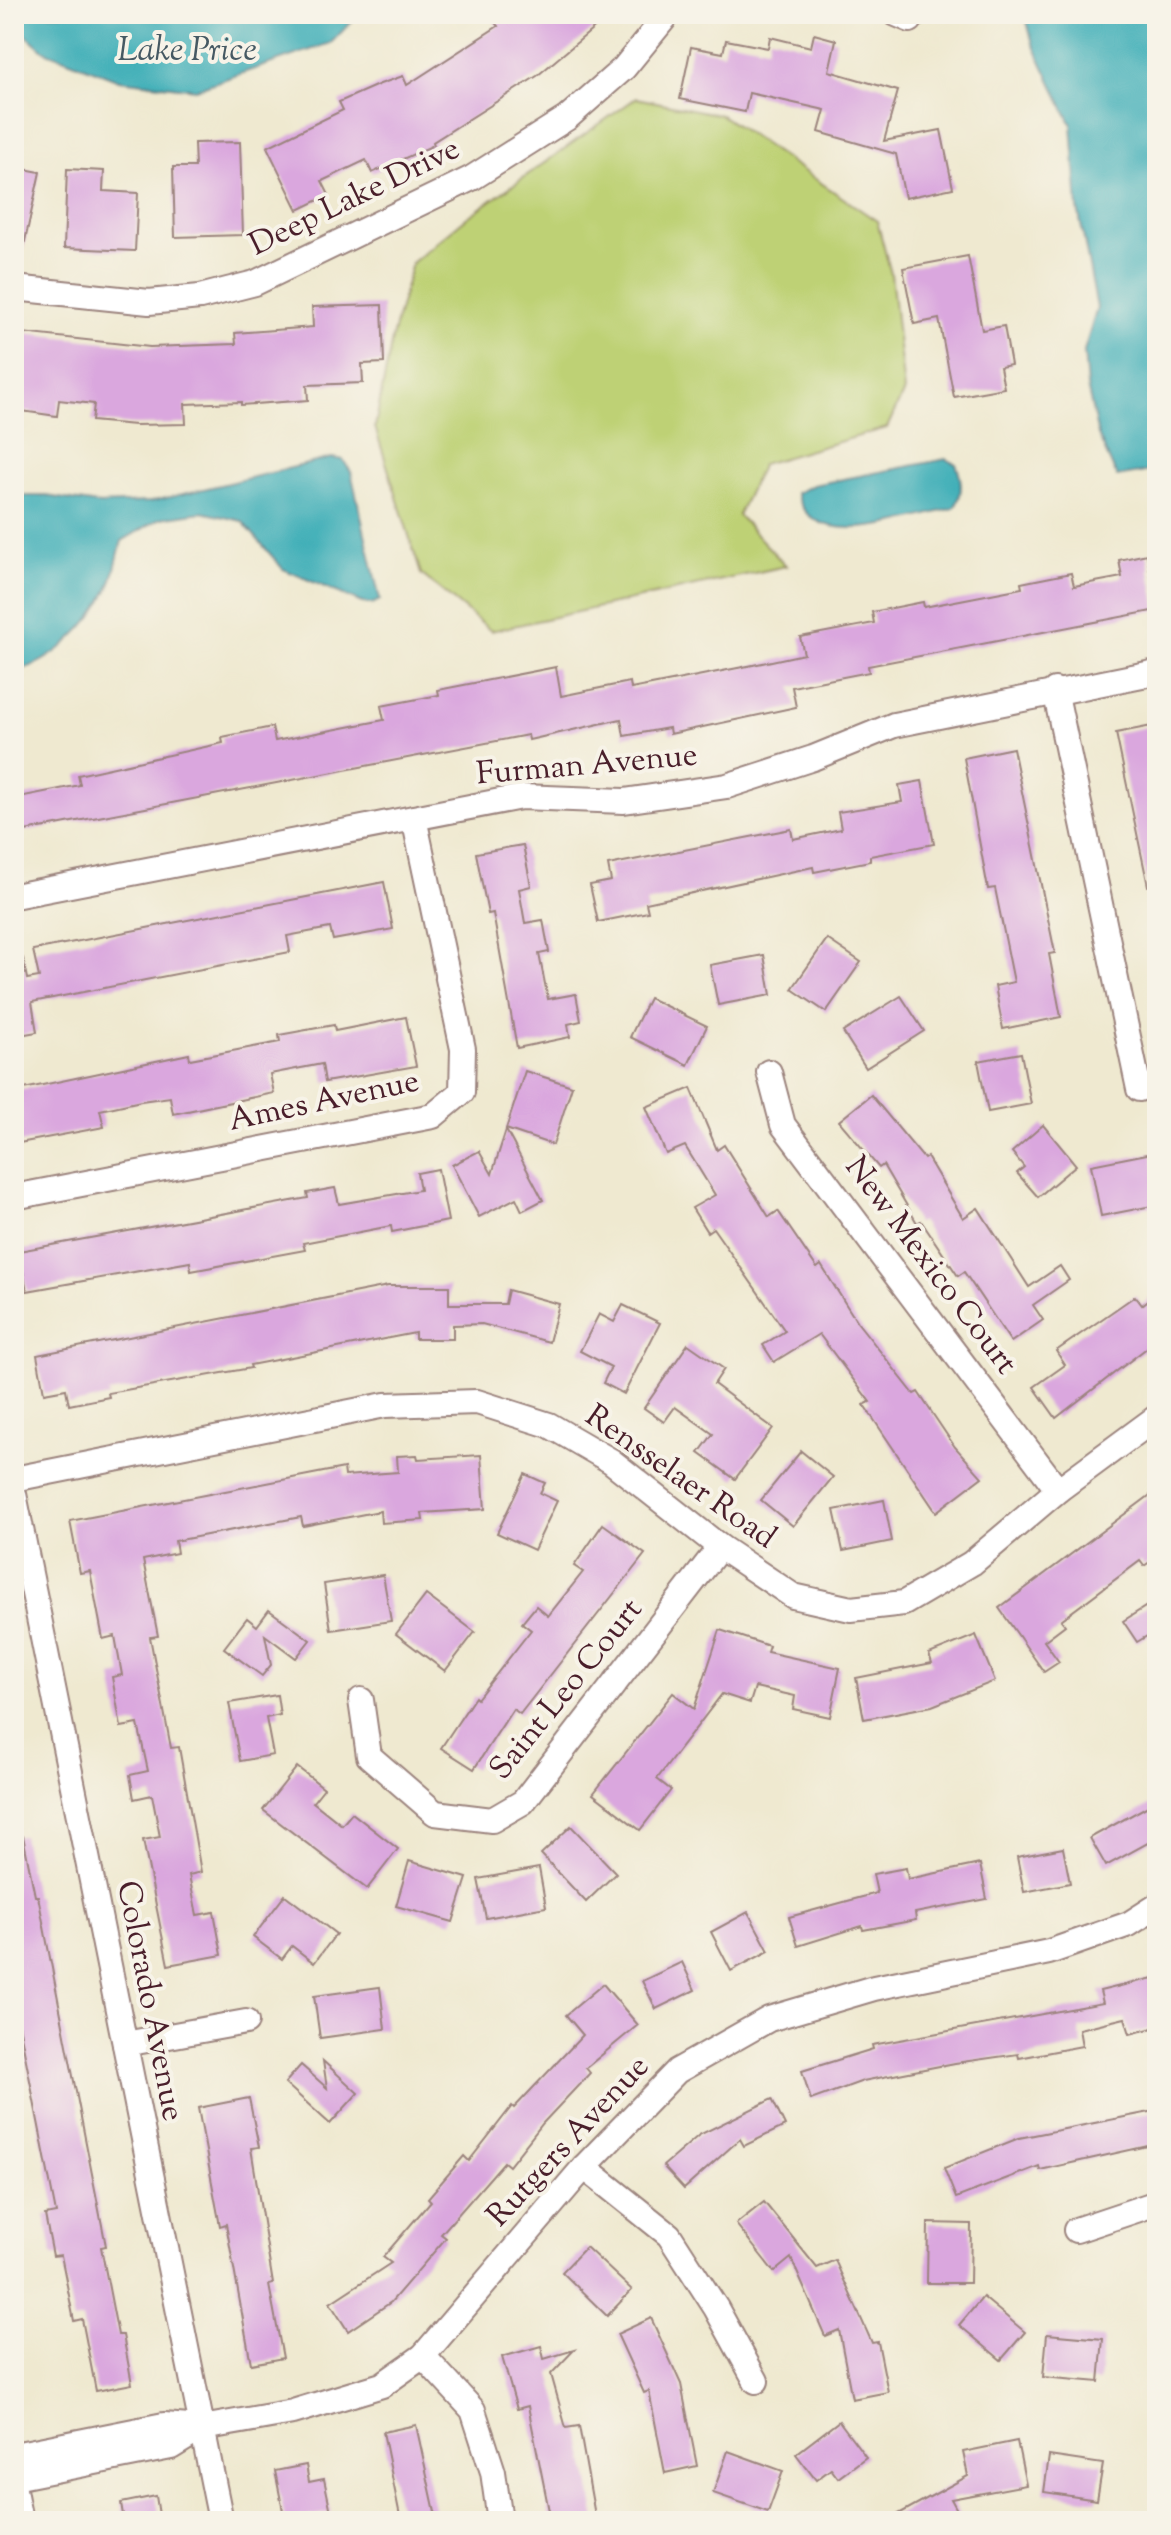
<svg xmlns="http://www.w3.org/2000/svg" width="1171" height="2535" viewBox="0 0 1171 2535" font-family="'Sorts Mill Goudy',serif">
<style>
.green{fill:#bed174;stroke:#847850;stroke-width:2}
.water{fill:#3fafb8;stroke:#446772;stroke-width:2}
.building{fill:#daa7de}
.lines{fill:none;stroke-linecap:round;stroke-linejoin:round}
.minor-casing{stroke:#9c847e;stroke-width:28}
.minor{stroke:#fff;stroke-width:24}
.labels{text-anchor:middle;dominant-baseline:central;stroke-width:8;stroke-linejoin:round;paint-order:stroke}
.street-label{font-size:32px;fill:#4a1f2b;stroke:#f7f3e8}
.water-label{font-size:34px;font-style:italic;fill:#465963;stroke:#f7f3e8}
</style>
<rect width="100%" height="100%" fill="#f7f3e8"/>
<filter id="ink" filterUnits="userSpaceOnUse"><feTurbulence type="fractalNoise" baseFrequency=".0125" numOctaves="2"/><feDisplacementMap in="SourceGraphic" scale="16" xChannelSelector="R" yChannelSelector="G"/><feConvolveMatrix kernelMatrix="1 2 1 2 8 2 1 2 1" color-interpolation-filters="sRGB"/></filter>
<filter id="wash" filterUnits="userSpaceOnUse"><feTurbulence type="fractalNoise" baseFrequency=".006" numOctaves="4" result="noise"/><feDisplacementMap in="SourceGraphic" scale="32" xChannelSelector="R" yChannelSelector="G"/><feGaussianBlur stdDeviation="1.8" result="paint"/><feColorMatrix in="noise" values="0 0 0 0 0 0 0 0 0 0 0 0 0 0 0 0 0 1.4 0 .05"/><feComposite in="paint" operator="in"/></filter>
<g filter="url(#wash)">
<rect width="100%" height="100%" fill="#efe9d0"/>
<polygon class="green" points="636,98 721,115 877,221 891,274 904,391 887,428 762,464 738,515 786,566 491,631 421,574 375,427 393,334 412,263 465,219"/>
<g class="water">
<polygon points="14,14 359,14 331,43 196,89 119,80 44,51 14,24"/>
<polygon points="1025,14 1157,14 1157,470 1117,477 1098,435 1087,386 1084,351 1097,308 1078,208 1072,125 1033,44"/>
<path d="M 332,458 L 343,460 L 351,472 L 380,600 L 372,604 L 362,603 L 283,569 L 242,521 L 202,512 L 161,518 L 122,541 C 117,557 115,575 108,590 C 92,623 52,665 14,671 L 14,496 L 47,496 L 97,504 L 150,502 Z"/>
<path d="M 946,459 L 956,464 C 962,479 964,494 954,508 C 911,518 811,555 796,493 L 813,485 Z"/>
</g>
<g id="blocks">
<g class="building">
<polygon points="487,14 611,14 537,76 433,142 434,145 372,173 366,160 322,181 329,195 298,210 267,147 343,110 339,102 380,84 403,76 407,85 498,26"/>
<polygon points="814,34 836,40 829,71 898,91 884,141 941,130 953,188 905,198 896,154 819,132 825,110 749,93 745,112 680,99 691,47 723,53 726,40 768,48 770,37 811,47"/>
<polygon points="240,142 243,235 175,237 173,167 195,167 194,143"/>
<polygon points="14,167 40,172 22,255 14,255"/>
<polygon points="67,169 104,171 103,191 138,193 135,251 64,248"/>
<polygon points="968,256 982,330 1004,326 1011,365 1000,367 1004,388 954,397 939,319 914,324 903,268"/>
<polygon points="382,305 384,363 362,364 363,383 307,385 308,400 241,405 241,402 185,404 186,424 135,425 92,421 94,404 59,400 57,416 14,410 14,332 150,347 236,344 235,333 313,327 312,307"/>
<polygon points="1147,554 1157,610 868,666 869,672 792,687 796,707 670,734 669,728 624,736 621,719 529,740 528,735 14,833 14,798 80,785 78,775 223,743 222,737 272,727 275,741 384,720 381,706 439,695 438,690 556,667 561,696 630,682 631,689 753,665 804,654 800,637 874,623 872,612 923,602 924,607 1022,588 1021,583 1071,573 1074,586 1122,577 1119,560"/>
<polygon points="1157,725 1157,885 1148,886 1116,733"/>
<polygon points="1013,748 1055,953 1049,954 1061,1017 1003,1029 995,986 1014,982 995,888 988,889 964,758"/>
<polygon points="922,781 934,844 870,856 870,861 814,872 813,867 646,903 648,912 598,922 590,885 611,881 608,865 791,829 793,839 841,829 838,812 902,802 899,785"/>
<polygon points="523,845 531,886 519,889 525,923 543,920 549,952 539,954 548,999 576,994 581,1021 568,1024 570,1037 517,1048 493,913 488,914 476,853"/>
<polygon points="384,882 393,929 333,940 330,928 287,936 290,952 32,1002 37,1032 14,1036 14,959 23,958 27,979 39,977 33,950"/>
<polygon points="827,939 861,962 826,1012 792,989"/>
<polygon points="764,955 771,995 718,1005 710,965"/>
<polygon points="901,996 924,1031 866,1068 843,1032"/>
<polygon points="649,998 707,1026 688,1065 630,1037"/>
<polygon points="406,1017 416,1066 325,1082 322,1064 270,1074 274,1093 173,1114 170,1097 141,1101 100,1110 104,1127 14,1144 14,1091 189,1054 190,1059 280,1042 279,1035 334,1025 335,1031"/>
<polygon points="1021,1053 1031,1104 988,1112 978,1061"/>
<polygon points="525,1071 572,1086 553,1145 506,1129"/>
<polygon points="691,1088 717,1150 724,1145 769,1217 778,1211 817,1268 821,1265 857,1322 914,1394 918,1392 955,1447 982,1477 936,1512 864,1405 870,1402 819,1334 774,1362 763,1345 785,1331 713,1228 707,1232 692,1208 715,1195 685,1146 666,1154 646,1107"/>
<polygon points="871,1095 924,1159 927,1157 963,1218 978,1208 1029,1287 1060,1266 1069,1280 1033,1305 1043,1320 1011,1342 964,1272 958,1276 921,1221 917,1223 883,1165 879,1168 839,1121"/>
<polygon points="1043,1125 1076,1165 1038,1197 1017,1173 1024,1167 1012,1152"/>
<polygon points="506,1130 543,1200 522,1211 516,1198 479,1217 452,1165 479,1151 492,1174"/>
<polygon points="1152,1153 1157,1205 1101,1216 1091,1165"/>
<polygon points="438,1169 448,1221 392,1232 391,1226 303,1243 305,1250 191,1271 190,1262 27,1291 19,1251 308,1198 307,1193 335,1188 339,1204 420,1190 417,1173"/>
<polygon points="388,1286 449,1286 449,1304 505,1304 508,1290 559,1304 549,1342 482,1324 453,1325 453,1339 415,1339 415,1333 250,1365 251,1368 108,1393 109,1397 69,1405 66,1389 44,1393 37,1355"/>
<polygon points="1157,1293 1157,1340 1056,1418 1034,1387 1065,1365 1056,1351 1135,1296 1142,1305"/>
<polygon points="623,1305 660,1323 624,1394 603,1383 611,1367 580,1351 599,1314 614,1322"/>
<polygon points="688,1344 724,1369 714,1384 773,1428 735,1479 699,1453 713,1434 675,1407 664,1422 644,1408"/>
<polygon points="801,1451 833,1477 793,1526 761,1500"/>
<polygon points="417,1455 418,1459 481,1455 485,1509 422,1513 423,1520 381,1523 380,1511 303,1526 301,1517 175,1541 177,1553 143,1560 158,1636 150,1637 171,1748 179,1747 201,1872 189,1875 197,1915 214,1912 222,1955 168,1965 143,1840 160,1837 152,1795 134,1799 130,1775 148,1771 138,1724 121,1727 112,1677 122,1675 115,1636 103,1639 90,1571 80,1573 70,1521 344,1468 345,1476 398,1472 397,1456"/>
<polygon points="525,1474 545,1483 540,1493 557,1501 534,1550 497,1533"/>
<polygon points="1157,1490 1157,1557 1144,1566 1140,1561 1061,1620 1065,1625 1044,1641 1059,1662 1044,1672 999,1608"/>
<polygon points="884,1500 892,1541 843,1551 834,1510"/>
<polygon points="603,1524 645,1554 520,1714 513,1709 474,1769 441,1748 475,1697 477,1699 531,1630 522,1623 536,1606 548,1616 583,1572 574,1566"/>
<polygon points="383,1575 391,1621 331,1630 324,1584"/>
<polygon points="426,1595 475,1632 445,1671 396,1634"/>
<polygon points="1150,1604 1157,1615 1157,1630 1137,1642 1123,1621"/>
<polygon points="269,1610 310,1640 296,1658 265,1635 271,1665 262,1676 224,1648 247,1618 257,1626"/>
<polygon points="720,1630 769,1646 767,1652 840,1668 830,1717 793,1709 795,1696 755,1687 750,1703 722,1694 657,1779 671,1790 640,1830 593,1794 673,1693 694,1709"/>
<polygon points="976,1635 995,1681 932,1706 864,1719 856,1678 932,1663 929,1654"/>
<polygon points="277,1695 280,1715 266,1718 273,1755 240,1761 229,1703"/>
<polygon points="297,1767 324,1788 313,1802 342,1825 352,1813 398,1849 367,1889 263,1810"/>
<polygon points="1157,1801 1157,1838 1106,1866 1090,1838"/>
<polygon points="571,1826 616,1873 586,1902 541,1854"/>
<polygon points="23,1836 35,1896 38,1896 106,2246 101,2247 118,2335 123,2335 132,2384 96,2391 82,2319 74,2321 61,2255 53,2256 45,2215 56,2213 14,1999 14,1837"/>
<polygon points="1063,1848 1070,1883 1024,1892 1017,1857"/>
<polygon points="409,1861 467,1878 453,1922 396,1906"/>
<polygon points="980,1864 987,1899 915,1913 916,1920 863,1930 862,1926 798,1946 789,1917 877,1893 873,1874 906,1868 908,1879"/>
<polygon points="539,1868 546,1907 486,1918 478,1879"/>
<polygon points="285,1895 336,1934 314,1963 292,1946 282,1959 253,1937"/>
<polygon points="748,1912 769,1951 731,1971 711,1932"/>
<polygon points="682,1962 695,1990 656,2009 642,1981"/>
<polygon points="1153,1978 1157,2027 1130,2034 1125,2018 1079,2029 1082,2046 1019,2058 1018,2054 955,2063 863,2081 811,2100 802,2071 873,2049 872,2045 1103,2003 1100,1991"/>
<polygon points="603,1984 638,2025 586,2068 590,2073 543,2123 509,2166 504,2162 441,2234 446,2238 391,2302 348,2331 330,2303 391,2263 383,2257 431,2201 428,2198 464,2156 469,2161 512,2106 514,2108 583,2035 566,2015"/>
<polygon points="380,1987 385,2029 320,2038 314,1996"/>
<polygon points="323,2061 358,2093 330,2124 285,2083 301,2065 327,2088"/>
<polygon points="249,2098 259,2147 251,2148 273,2284 269,2285 283,2358 251,2364 226,2224 220,2226 198,2108"/>
<polygon points="772,2099 785,2126 744,2146 740,2139 684,2189 663,2166 699,2135"/>
<polygon points="1155,2111 1157,2144 1040,2170 1039,2166 956,2198 944,2168 1019,2138"/>
<polygon points="764,2202 817,2268 835,2260 872,2343 878,2342 888,2392 852,2399 839,2330 825,2336 791,2258 774,2272 736,2224"/>
<polygon points="928,2223 971,2224 970,2283 927,2283"/>
<polygon points="586,2247 632,2290 607,2316 562,2272"/>
<polygon points="983,2297 1025,2332 1001,2360 959,2325"/>
<polygon points="651,2318 681,2384 697,2466 665,2473 649,2391 644,2393 617,2334"/>
<polygon points="1047,2334 1103,2339 1099,2382 1043,2377"/>
<polygon points="541,2346 544,2359 574,2350 551,2374 566,2428 579,2426 596,2521 551,2521 528,2406 517,2409 502,2357"/>
<polygon points="839,2421 866,2457 838,2478 831,2469 816,2480 796,2454"/>
<polygon points="416,2425 437,2521 401,2521 383,2432"/>
<polygon points="1017,2441 1026,2485 951,2499 963,2521 886,2521 968,2476 963,2452"/>
<polygon points="728,2451 783,2471 768,2512 713,2493"/>
<polygon points="1049,2456 1103,2464 1097,2500 1044,2492"/>
<polygon points="306,2465 309,2482 324,2479 331,2512 285,2521 275,2471"/>
<polygon points="156,2496 160,2521 124,2521 121,2503"/>
</g>
</g>
</g>
<g filter="url(#ink)">
<use href="#blocks" fill-opacity="0" stroke="#9c847e" stroke-width="2"/>
<g class="lines">
<defs>
<g id="minor">
<polyline points="896,14 910,20"/>
<polyline points="14,288 149,302 200,297 255,283 472,178 567,118 624,68 668,14"/>
<polyline points="1055,690 1139,1089"/>
<polyline points="14,896 521,797 624,801 727,786 813,758 894,725 1157,672"/>
<polyline points="769,1072 783,1125 1058,1490"/>
<polyline points="14,1197 433,1116 462,1092 463,1049 414,818"/>
<polyline points="14,1479 385,1405 477,1402 549,1425 611,1461 720,1547 793,1596 851,1609 904,1603 972,1563 1058,1490 1157,1417"/>
<polyline points="14,1494 221,2521"/>
<polyline points="361,1700 369,1756 435,1813 492,1820 523,1802 720,1547"/>
<polyline points="125,2044 246,2022"/>
<polyline points="584,2167 669,2235 716,2308 756,2381"/>
<polyline points="1076,2230 1157,2203"/>
<polyline points="423,2356 473,2410 493,2472 500,2521"/>
<polyline points="14,2455 164,2425 202,2428 293,2412 382,2385 423,2356 584,2167 677,2071 769,2019 874,1988 1049,1952 1129,1924 1157,1906"/>
<polyline points="14,2478 171,2447 202,2428"/>
<polyline points="14,2490 20,2521"/>
</g>
</defs>
<use href="#minor" class="minor-casing"/>
<use href="#minor" class="minor"/>
</g>
</g>
<g class="labels">
<g class="street-label">
<text transform="translate(355 198) rotate(-26)">Deep Lake Drive</text>
<text transform="translate(587 766) rotate(-5)">Furman Avenue</text>
<text transform="translate(324 1102) rotate(-12)">Ames Avenue</text>
<text transform="translate(930 1266) rotate(53)">New Mexico Court</text>
<text transform="translate(680 1478) rotate(35)">Rensselaer Road</text>
<text transform="translate(567 1690) rotate(-51)">Saint Leo Court</text>
<text transform="translate(149 2001) rotate(79)">Colorado Avenue</text>
<text transform="translate(569 2142) rotate(-47)">Rutgers Avenue</text>
</g>
<g class="water-label">
<text x="187" y="51">Lake Price</text>
</g>
</g>
<rect width="1171" height="2535" fill="none" stroke="#f7f3e8" stroke-width="48"/>
</svg>
